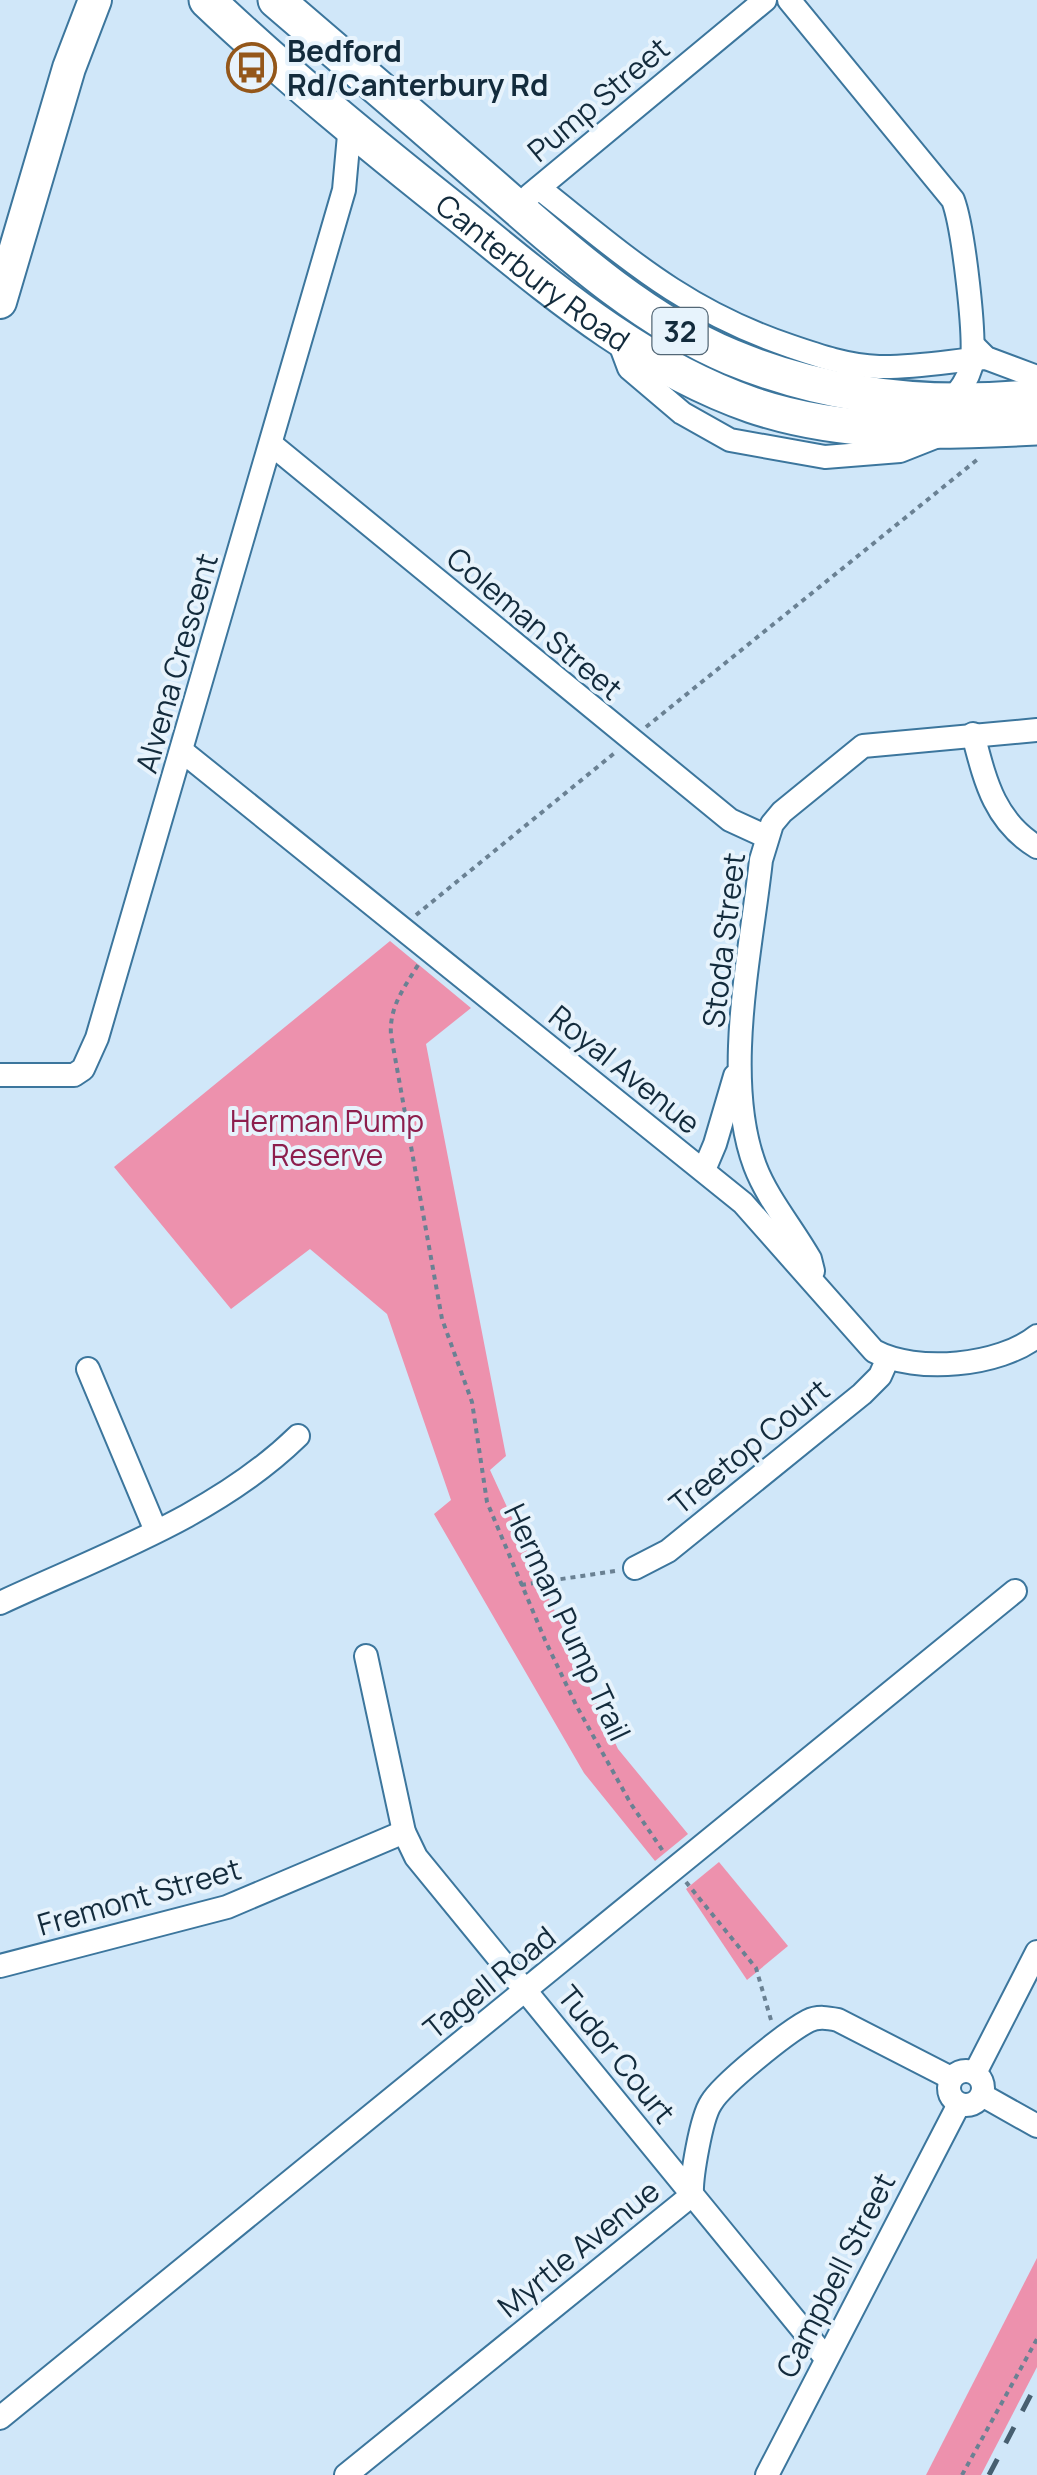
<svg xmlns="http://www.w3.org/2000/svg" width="1037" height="2475" viewBox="0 0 1037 2475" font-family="Manrope,sans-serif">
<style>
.green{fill:#ed91ad}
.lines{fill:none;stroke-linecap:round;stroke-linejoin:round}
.minor-casing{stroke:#3c769d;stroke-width:26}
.secondary-casing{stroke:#3c769d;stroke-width:36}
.primary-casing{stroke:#3c769d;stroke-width:39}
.path{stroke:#6a8193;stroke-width:4;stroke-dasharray:5 5;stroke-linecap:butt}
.minor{stroke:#fff;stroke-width:22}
.secondary{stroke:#fff;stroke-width:32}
.primary{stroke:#fff;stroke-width:35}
.rail{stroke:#475f70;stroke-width:5;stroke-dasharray:18 18;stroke-linecap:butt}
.labels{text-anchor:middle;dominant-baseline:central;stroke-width:8;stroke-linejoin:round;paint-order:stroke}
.shield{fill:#e7f3fc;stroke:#536776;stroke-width:2.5}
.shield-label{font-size:28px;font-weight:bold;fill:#132b3c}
.poi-label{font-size:30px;font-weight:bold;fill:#132b3c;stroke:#e7f3fc;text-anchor:start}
.street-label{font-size:30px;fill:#132b3c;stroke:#e7f3fc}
.park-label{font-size:30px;fill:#8d1e4d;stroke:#e7f3fc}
</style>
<rect width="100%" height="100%" fill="#d0e7f9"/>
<g class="green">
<polygon points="390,941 471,1008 426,1044 506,1456 490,1470 618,1749 688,1834 655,1861 584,1773 434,1514 451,1500 387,1314 310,1249 231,1309 114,1167"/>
<polygon points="719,1862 788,1946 747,1980 686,1889"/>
<polygon points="1037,2258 1037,2367 981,2475 926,2475"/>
</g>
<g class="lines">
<defs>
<g id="minor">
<path d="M 789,0 L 953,200 C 963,227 977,340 971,367 C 967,381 960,391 950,401"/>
<path d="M 539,188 C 625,256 683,310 790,346 C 819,356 848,366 879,367 C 915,368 950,361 986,358"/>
<polyline points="530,195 765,0"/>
<polyline points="617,336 629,368 682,413 730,440 825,457 900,451 938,436"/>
<polyline points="976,348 986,358 1037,377"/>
<polyline points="271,444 730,820 767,837"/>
<path d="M 973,734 C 985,780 994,821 1037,847"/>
<path d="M 182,751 L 743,1203 L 874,1351 C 916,1374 1000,1366 1037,1336"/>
<polyline points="0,1075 74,1075 83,1069 97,1038 344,190 350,124"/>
<polyline points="704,1170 715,1144 735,1076"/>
<path d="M 813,1271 L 810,1259 C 793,1229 767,1198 755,1166 C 722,1078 751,952 761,860 L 772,824 L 782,812 L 863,746 L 1037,730"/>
<polyline points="88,1369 156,1531"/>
<polyline points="635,1568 668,1551 862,1394 880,1376 888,1358"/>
<path d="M 0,1603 C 103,1555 216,1516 298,1436"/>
<polyline points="366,1656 404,1832 416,1857 825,2357"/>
<polyline points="0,1966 227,1907 404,1832"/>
<circle cx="966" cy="2088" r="17"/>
<polyline points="975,2073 1037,1952"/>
<polyline points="982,2095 1037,2126"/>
<polyline points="0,2418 1015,1591"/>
<path d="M 346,2475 L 692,2195 C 691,2178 701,2118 711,2103 C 722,2084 787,2032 808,2021 C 818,2016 828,2018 838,2020 L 951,2078"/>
<polyline points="767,2475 959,2104"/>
</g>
<polyline id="secondary" points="0,302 69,68 95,0"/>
<g id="primary">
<path id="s1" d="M 207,0 C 287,76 374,147 461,216 C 551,289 640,366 752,405 C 843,436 942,432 1037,427"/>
<path d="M 276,0 C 346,60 415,119 484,179 C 559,244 638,318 731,357 C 828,397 933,408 1037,397"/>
</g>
</defs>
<use href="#minor" class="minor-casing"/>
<use href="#secondary" class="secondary-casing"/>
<use href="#primary" class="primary-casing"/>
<g class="path">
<polyline points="646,727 978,459"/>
<polyline points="416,915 617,751"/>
<path d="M 418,965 C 404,988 389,1007 391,1035 L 442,1319 L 472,1402 L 487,1502 L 545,1640 L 576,1705 L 631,1804 L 665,1854"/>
<polyline points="521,1585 615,1571"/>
<polyline points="686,1882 756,1968 771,2020"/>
<polyline points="962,2475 1037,2339"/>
</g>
<use href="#minor" class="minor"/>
<use href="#secondary" class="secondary"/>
<use href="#primary" class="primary"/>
<polyline class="rail" points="989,2475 1037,2383"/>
</g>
<defs>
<symbol id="bus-ring" viewBox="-11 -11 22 22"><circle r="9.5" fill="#e7f3fc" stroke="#94571a" stroke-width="1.5"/><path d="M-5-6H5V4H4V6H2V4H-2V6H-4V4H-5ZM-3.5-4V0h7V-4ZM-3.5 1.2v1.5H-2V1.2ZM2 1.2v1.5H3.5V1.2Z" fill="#94571a"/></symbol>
</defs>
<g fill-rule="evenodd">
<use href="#bus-ring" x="224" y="40" width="55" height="55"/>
</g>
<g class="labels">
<rect class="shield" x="652.5" y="308" width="55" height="46" rx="8"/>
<g class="shield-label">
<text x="680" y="331">32</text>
</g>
<g class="poi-label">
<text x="287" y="50">Bedford<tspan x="287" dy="34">Rd/Canterbury Rd</tspan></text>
</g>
<g class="street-label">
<text transform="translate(598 99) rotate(-40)">Pump Street</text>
<text stroke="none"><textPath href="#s1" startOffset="425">Canterbury Road</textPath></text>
<text transform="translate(535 623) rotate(40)">Coleman Street</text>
<text transform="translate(176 663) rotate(-74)">Alvena Crescent</text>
<text transform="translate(723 940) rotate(-83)">Stoda Street</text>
<text transform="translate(625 1069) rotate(39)">Royal Avenue</text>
<text transform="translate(749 1446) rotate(-39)">Treetop Court</text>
<text transform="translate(568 1622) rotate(65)">Herman Pump Trail</text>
<text transform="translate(139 1896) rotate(-16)">Fremont Street</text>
<text transform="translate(489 1982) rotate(-39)">Tagell Road</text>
<text transform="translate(617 2054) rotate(51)">Tudor Court</text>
<text transform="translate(578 2248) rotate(-39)">Myrtle Avenue</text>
<text transform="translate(835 2275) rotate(-63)">Campbell Street</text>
</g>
<g class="park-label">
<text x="327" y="1120">Herman Pump<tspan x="327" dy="34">Reserve</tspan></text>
</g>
</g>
</svg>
